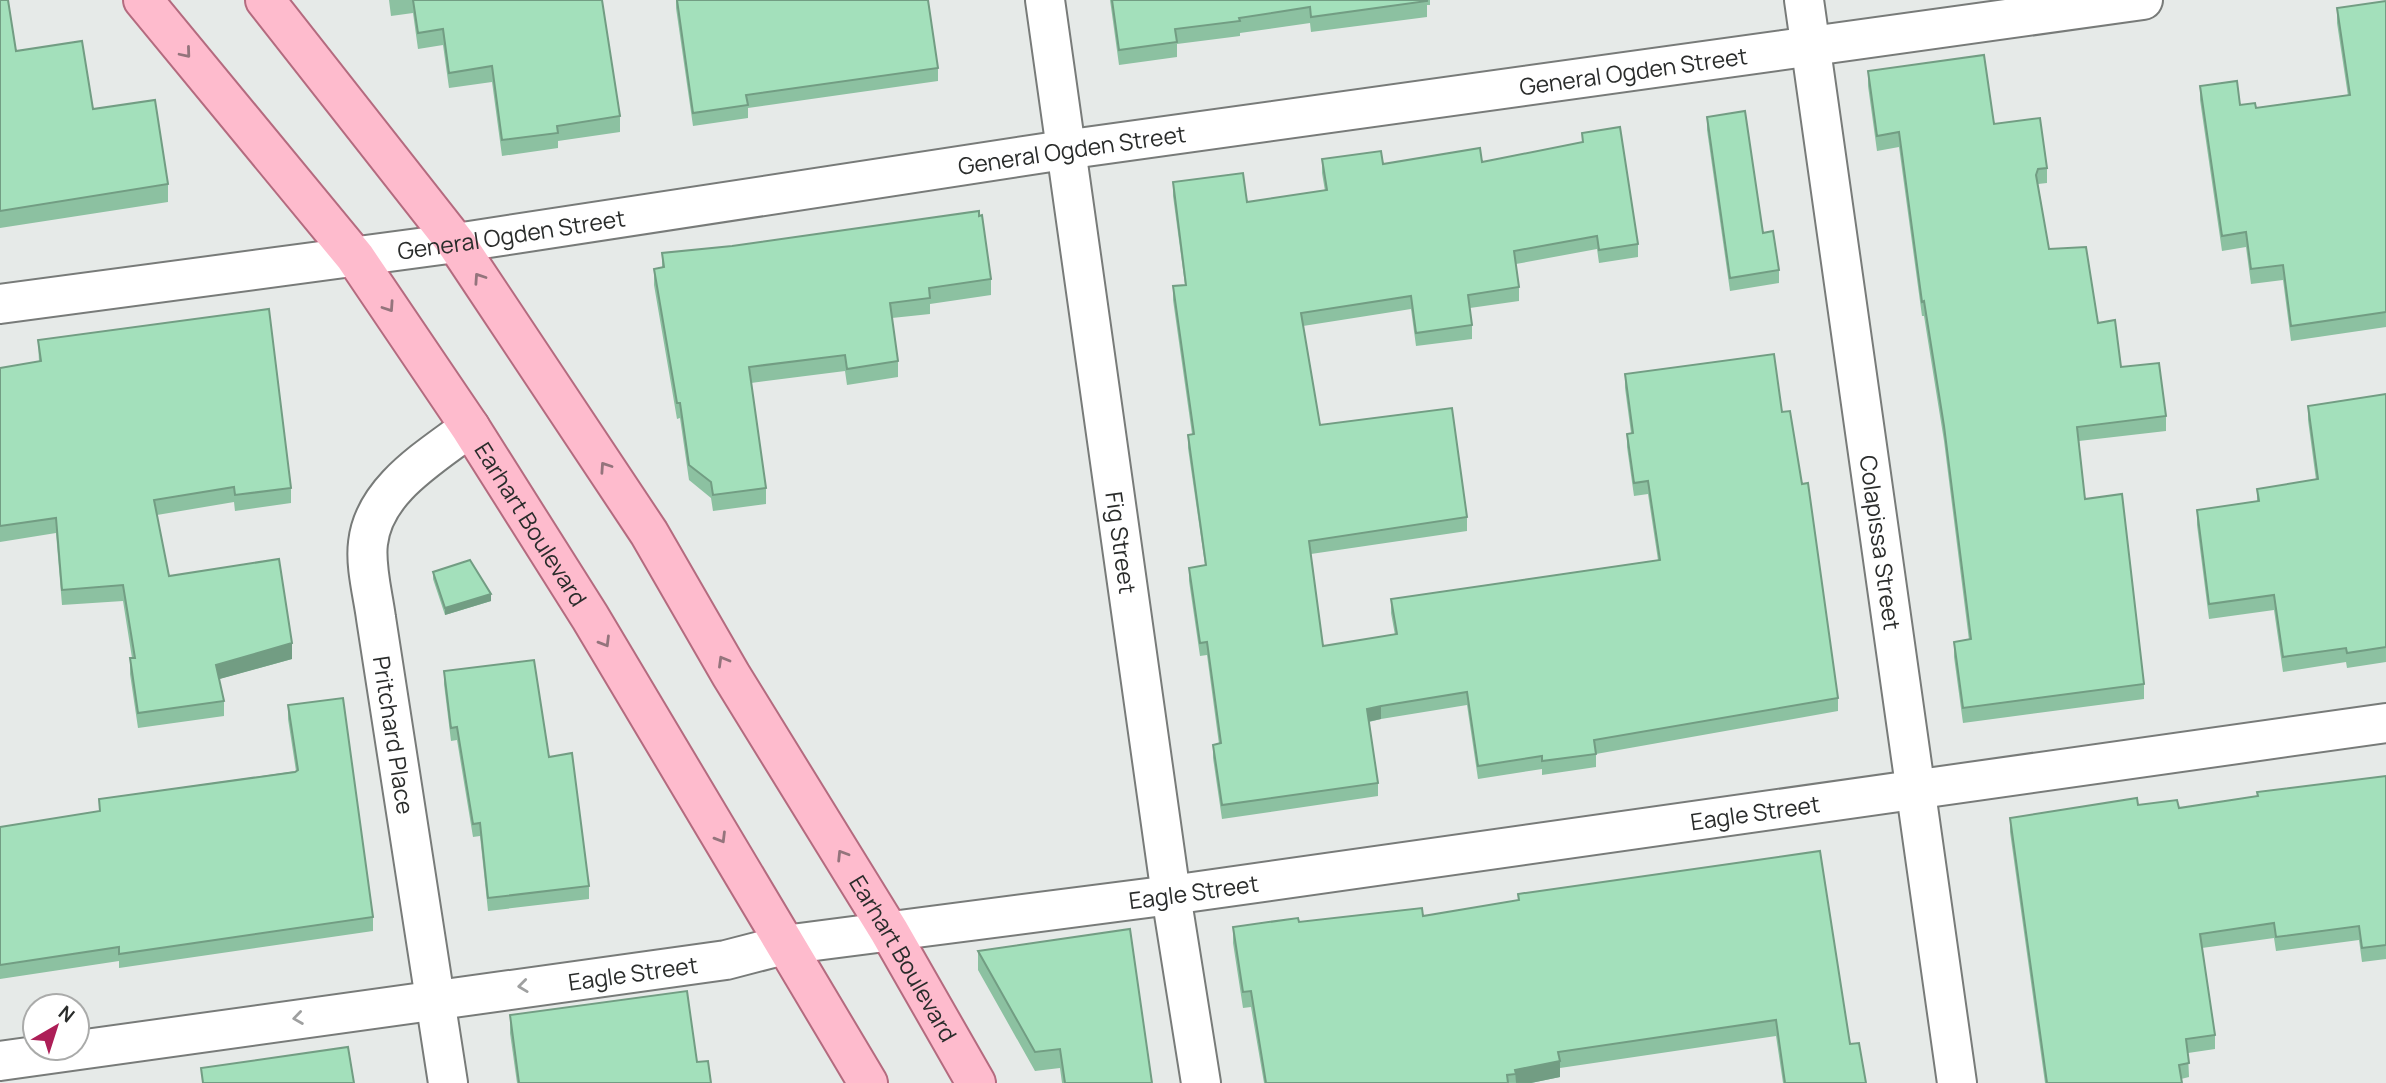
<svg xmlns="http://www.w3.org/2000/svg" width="2386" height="1083" viewBox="0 0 2386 1083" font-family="Manrope,sans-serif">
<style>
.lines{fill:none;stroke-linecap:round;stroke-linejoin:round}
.minor-casing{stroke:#787b79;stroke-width:42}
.major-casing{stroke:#b46b7f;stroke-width:42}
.minor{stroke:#fff;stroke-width:38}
.major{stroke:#febbcd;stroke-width:38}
.wall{fill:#8cc1a1}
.shaded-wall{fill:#729d83}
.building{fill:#a3e0bb;stroke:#729d83;stroke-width:2}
.oneway{stroke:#94747c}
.oneway2{stroke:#9fa0a0}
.labels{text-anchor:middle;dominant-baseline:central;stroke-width:6;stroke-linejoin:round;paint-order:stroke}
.street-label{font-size:23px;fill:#2a2c2b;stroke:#fff}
</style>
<rect width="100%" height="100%" fill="#e6eae8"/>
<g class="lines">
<defs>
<g id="minor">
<path id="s1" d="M 1045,0 L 1171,895 L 1201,1083"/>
<path id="s2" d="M 1804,0 L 1957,1083"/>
<path id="s3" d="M 0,304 L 456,243 L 1064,150 L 2143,0"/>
<path id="s4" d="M 0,1061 L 726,960 L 784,945 L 1171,895 L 2386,723"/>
<path d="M 448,1083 L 376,618 C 373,595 365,566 368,543 C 374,489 431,457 470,427"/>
</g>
<g id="major">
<path id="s5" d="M 143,0 L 355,257 L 470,427 L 590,617 L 868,1083"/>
<path id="s6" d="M 265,0 L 456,243 L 649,533 L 731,675 L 889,931 L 976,1083"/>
</g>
</defs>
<use href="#minor" class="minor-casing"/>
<use href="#major" class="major-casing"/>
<use href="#minor" class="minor"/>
<use href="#major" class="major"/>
</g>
<g class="wall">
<polygon points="0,0 16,51 93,109 168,184 168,202 0,228"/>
<polygon points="389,0 602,0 620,116 620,132 558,141 558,148 502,156 492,82 449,88 443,45 418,49 413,13 391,16"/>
<polygon points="676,0 928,0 938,68 938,81 748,108 748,118 693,126 676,8"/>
<polygon points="1110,0 1430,0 1430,5 1427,5 1427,17 1311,32 1310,23 1240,33 1240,36 1177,44 1177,57 1119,65"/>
<polygon points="2386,1 2386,327 2291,341 2283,280 2251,284 2246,247 2222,251 2200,100 2200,86 2240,105 2256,108 2348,96 2337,23 2337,8"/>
<polygon points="1868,71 1994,124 2047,168 2047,183 2038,184 2049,249 2098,323 2121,367 2166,416 2166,431 2079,441 2085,499 2144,684 2144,699 1963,723 1954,657 1954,642 1969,640 1944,441 1924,316 1922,316 1899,147 1877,151 1868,86"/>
<polygon points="1707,117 1763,233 1779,270 1779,283 1730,291 1707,130"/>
<polygon points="1582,133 1638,244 1638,257 1599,263 1597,249 1516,264 1519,287 1519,301 1470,308 1472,325 1472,339 1416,346 1411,309 1303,326 1320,425 1467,517 1467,531 1311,554 1323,646 1395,635 1391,613 1391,599 1658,560 1648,494 1634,496 1627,447 1627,434 1631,433 1625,388 1625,374 1782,412 1838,698 1838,711 1596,754 1596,767 1542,775 1542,769 1478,779 1467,705 1381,719 1369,722 1378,783 1378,796 1222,819 1213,758 1213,745 1219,744 1207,655 1200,656 1189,581 1189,568 1205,565 1188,448 1188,435 1192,434 1173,300 1173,286 1185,285 1173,196 1173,182 1247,202 1325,191 1322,173 1322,159 1383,164 1482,162 1582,143"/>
<polygon points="979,216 991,279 991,295 930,304 930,314 892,318 898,361 898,377 847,385 845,371 751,383 766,488 766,504 713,511 711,498 689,480 680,418 677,419 654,285 654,269 662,267 662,253 732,246"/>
<polygon points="38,340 291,488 291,503 235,511 234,502 157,515 169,576 292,659 219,679 224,701 224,716 138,728 130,674 130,658 132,658 123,601 62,605 56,533 0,542 0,368 39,362"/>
<polygon points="2386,394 2386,662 2347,668 2346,662 2283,672 2274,610 2209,619 2197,525 2197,510 2257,501 2257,489 2316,480 2308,420 2308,406"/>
<polygon points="433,572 491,601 445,615 433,579"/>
<polygon points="444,671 549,757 589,886 589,899 488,911 480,836 473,837 457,740 451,741 444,684"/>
<polygon points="288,705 373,917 373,931 119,968 119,961 0,979 0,827 99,811 99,799 296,771 288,719"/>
<polygon points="2386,776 2386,959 2362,962 2359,940 2276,951 2274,938 2202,948 2215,1035 2215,1049 2188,1053 2189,1077 2181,1079 2182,1083 2045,1083 2010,832 2010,818 2138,805 2179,808"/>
<polygon points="1518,894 1850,1044 1866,1083 1783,1083 1776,1036 1560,1068 1560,1077 1531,1083 1264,1083 1251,1007 1243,1008 1233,943 1233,927 1299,922 1423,916 1518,900"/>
<polygon points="978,951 1152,1083 1062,1083 1060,1068 1035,1071 978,970"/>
<polygon points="510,1015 697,1062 711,1083 517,1083 510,1033"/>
</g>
<g class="shaded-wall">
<polygon points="491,594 491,601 445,615 445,608"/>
<polygon points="292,643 292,659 216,680 216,665"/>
<polygon points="1381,706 1381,719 1367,722 1367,709"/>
<polygon points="1560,1061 1560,1077 1531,1083 1516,1083 1515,1070"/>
</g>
<g class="building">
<polygon points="0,0 8,0 16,51 82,41 93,109 155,100 168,184 0,211"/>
<polygon points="413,0 602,0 620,116 557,126 558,133 502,140 492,66 449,73 443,29 418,33"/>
<polygon points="677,0 928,0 938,68 746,95 748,105 693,113"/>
<polygon points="1112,0 1427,0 1427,1 1311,17 1310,7 1239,18 1240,21 1175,29 1177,42 1119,50"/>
<polygon points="2386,1 2386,312 2291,326 2283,265 2251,269 2246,232 2222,236 2200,86 2237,81 2240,105 2255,103 2256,108 2350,95 2337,8"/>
<polygon points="1984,55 1994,124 2040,118 2047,168 2038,169 2036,175 2049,249 2086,247 2098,323 2115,320 2121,367 2159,363 2166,416 2077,427 2085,499 2122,494 2144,684 1963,708 1954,642 1971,639 1944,426 1924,301 1922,302 1899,132 1877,136 1868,71"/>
<polygon points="1745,111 1763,233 1773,231 1779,270 1730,278 1707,117"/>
<polygon points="1620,127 1638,244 1599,250 1597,236 1514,251 1519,287 1468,295 1472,325 1416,333 1411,296 1301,313 1320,425 1452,408 1467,517 1309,541 1323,646 1397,634 1391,599 1660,560 1648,481 1634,483 1627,434 1633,433 1625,374 1774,354 1782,412 1790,411 1802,484 1808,483 1838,698 1594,740 1596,754 1542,761 1542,756 1478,766 1467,692 1381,706 1367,709 1378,783 1222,805 1213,745 1221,743 1207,642 1200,643 1189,568 1206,565 1188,435 1194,434 1173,286 1186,285 1173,182 1243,173 1247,202 1327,190 1322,159 1381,151 1383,164 1480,148 1482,162 1583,142 1582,133"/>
<polygon points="979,211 979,216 982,215 991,279 929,288 930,298 890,303 898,361 847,369 845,355 749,367 766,488 713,495 711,482 689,465 680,403 677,403 654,269 664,267 662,253 732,246"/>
<polygon points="269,309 291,488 235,495 234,487 154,500 169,576 279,559 292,643 216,665 224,701 138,713 130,658 135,658 123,585 62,590 56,518 0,526 0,368 41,361 38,340"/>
<polygon points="2386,394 2386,647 2347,653 2346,648 2283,657 2274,595 2209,604 2197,510 2259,501 2257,489 2318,479 2308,406"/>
<polygon points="470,560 491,594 445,608 433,572"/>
<polygon points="534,660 549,757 572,753 589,886 488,898 480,823 473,824 457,727 451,728 444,671"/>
<polygon points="343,698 373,917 119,954 119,947 0,965 0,827 100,811 99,799 295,772 298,770 288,705"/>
<polygon points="2386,776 2386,945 2362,948 2359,926 2276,937 2274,923 2200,934 2215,1035 2186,1039 2189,1063 2179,1065 2182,1083 2047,1083 2010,818 2137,798 2138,805 2177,800 2179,808 2258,796 2257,792"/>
<polygon points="1820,851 1850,1044 1859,1043 1866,1083 1785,1083 1776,1020 1558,1052 1560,1061 1515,1070 1516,1074 1507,1075 1508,1083 1266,1083 1251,991 1243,992 1233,927 1298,918 1299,922 1422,908 1423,916 1519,900 1518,894"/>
<polygon points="1130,929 1152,1083 1065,1083 1060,1049 1035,1052 978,951"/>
<polygon points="687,991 697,1062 708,1061 711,1083 519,1083 510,1015"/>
<polygon points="348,1047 354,1083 203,1083 201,1068"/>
</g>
<defs><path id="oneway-chevron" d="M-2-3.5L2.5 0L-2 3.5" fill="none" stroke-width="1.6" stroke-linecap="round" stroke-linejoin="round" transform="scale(1.75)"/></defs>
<g class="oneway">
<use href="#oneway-chevron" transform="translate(186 53) rotate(50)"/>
<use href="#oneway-chevron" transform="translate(479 278) rotate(-124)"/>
<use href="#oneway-chevron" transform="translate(389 307) rotate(56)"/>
<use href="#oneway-chevron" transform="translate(605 467) rotate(-124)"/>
<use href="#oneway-chevron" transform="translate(605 642) rotate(59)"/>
<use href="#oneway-chevron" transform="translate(723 661) rotate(-120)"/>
<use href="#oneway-chevron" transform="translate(721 838) rotate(59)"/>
<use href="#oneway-chevron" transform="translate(842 855) rotate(-122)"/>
</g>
<g class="oneway2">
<use href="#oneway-chevron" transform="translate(523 986) rotate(173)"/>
<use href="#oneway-chevron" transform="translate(298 1018) rotate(172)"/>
</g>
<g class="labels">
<g class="street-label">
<text stroke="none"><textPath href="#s3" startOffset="1650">General Ogden Street</textPath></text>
<text stroke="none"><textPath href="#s3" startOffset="1083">General Ogden Street</textPath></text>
<text stroke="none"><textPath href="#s3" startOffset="516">General Ogden Street</textPath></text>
<text stroke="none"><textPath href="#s5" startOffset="653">Earhart Boulevard</textPath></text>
<text stroke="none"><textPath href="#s1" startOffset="548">Fig Street</textPath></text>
<text stroke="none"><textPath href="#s2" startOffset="548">Colapissa Street</textPath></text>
<text transform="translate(394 735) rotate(81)">Pritchard Place</text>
<text stroke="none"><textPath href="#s4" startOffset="1773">Eagle Street</textPath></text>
<text stroke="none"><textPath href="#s4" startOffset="1206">Eagle Street</textPath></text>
<text stroke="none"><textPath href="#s6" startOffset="1153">Earhart Boulevard</textPath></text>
<text stroke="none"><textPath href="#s4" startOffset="639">Eagle Street</textPath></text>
</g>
</g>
<g transform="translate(56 1027) rotate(39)"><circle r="33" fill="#ffffff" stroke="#aaabaa" stroke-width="2"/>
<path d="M0-5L12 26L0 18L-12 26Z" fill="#ad1e57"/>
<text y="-10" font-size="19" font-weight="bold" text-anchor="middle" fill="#2a2c2b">N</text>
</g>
</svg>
